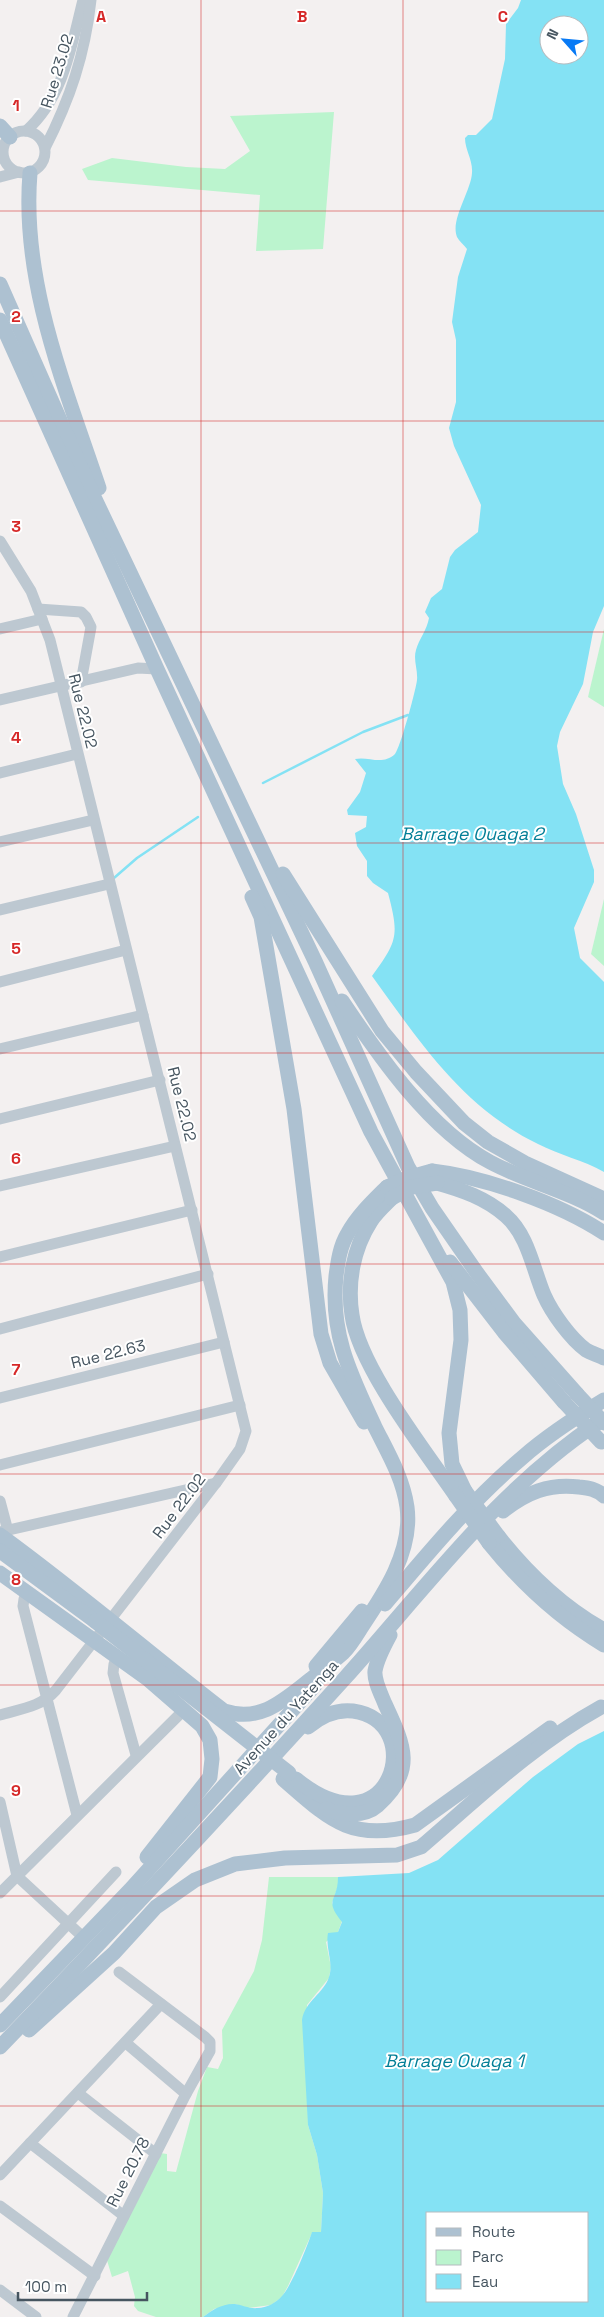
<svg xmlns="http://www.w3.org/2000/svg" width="604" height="2317" viewBox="0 0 604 2317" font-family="'Space Grotesk',sans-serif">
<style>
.green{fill:#bbf4ce}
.water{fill:#84e2f4;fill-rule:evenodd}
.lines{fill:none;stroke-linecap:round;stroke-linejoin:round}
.stream{stroke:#84e2f4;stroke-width:2.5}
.minor{stroke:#bdc8d1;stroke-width:11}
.major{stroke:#adc1d1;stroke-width:15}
.major-bridge{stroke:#adc1d1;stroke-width:15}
.grid{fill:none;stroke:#d62828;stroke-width:1;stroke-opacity:0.55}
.labels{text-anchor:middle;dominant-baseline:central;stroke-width:4;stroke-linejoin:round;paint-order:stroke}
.street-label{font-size:16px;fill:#465560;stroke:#fff}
.water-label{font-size:18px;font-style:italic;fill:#037f97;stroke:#fff}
.grid-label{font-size:16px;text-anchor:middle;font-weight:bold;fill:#d62828;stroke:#fff;stroke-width:4;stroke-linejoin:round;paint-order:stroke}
</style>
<rect width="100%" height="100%" fill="#f3f0f0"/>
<g class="green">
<polygon points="334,112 323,249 256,251 260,195 88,180 82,169 112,158 186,167 225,169 250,151 230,116"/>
<polygon points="604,629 604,707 588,697"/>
<polygon points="604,899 604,966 591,954"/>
<polygon points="269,1877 338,1877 338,1886 332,1903 342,1921 338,1932 326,1942 331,1967 329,1978 307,2005 308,2125 317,2155 323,2193 321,2233 312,2233 288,2286 282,2297 271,2305 248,2308 235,2304 214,2309 203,2317 156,2317 138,2311 134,2306 135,2297 128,2271 112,2277 106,2257 160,2153 167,2154 167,2171 176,2172 198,2091 207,2067 218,2069 223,2058 222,2030 254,1971 262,1940"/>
</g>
<g class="water">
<path d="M 521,0 L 604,0 L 604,606 L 593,632 L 583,684 L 560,732 L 557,746 L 563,784 L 576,814 L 594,870 L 594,882 L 574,928 L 580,958 L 604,982 L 604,1172 C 583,1160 559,1155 538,1144 C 462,1107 420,1042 372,976 C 398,941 399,935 388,893 L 373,883 L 367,876 L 367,861 L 357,846 L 355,833 L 366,827 L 367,816 L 348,815 L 347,810 L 360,792 L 366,773 L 355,759 C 369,756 382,766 395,754 C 400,749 416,690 417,680 C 418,670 413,660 416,650 C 419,639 427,630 429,618 L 425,612 L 431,598 L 442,589 L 450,557 L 455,550 L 478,532 L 481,505 L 454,446 L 449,428 L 456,402 L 456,340 L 452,322 L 458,277 L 467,249 C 464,245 459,241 457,237 C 450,220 471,191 472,173 C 473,160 465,150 465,138 L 468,135 L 476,135 L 492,119 L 505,59 L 506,24 L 518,8 ZM 549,25 L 579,25 L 579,55 L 549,55 Z"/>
<path d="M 604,1731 L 604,2317 L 203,2317 C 212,2310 223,2303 235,2304 C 243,2305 249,2309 258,2308 C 266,2308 276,2303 282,2296 C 292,2285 307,2247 312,2232 L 321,2232 L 323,2193 L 317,2155 L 308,2125 L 302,2020 C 305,2001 324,1993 329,1977 C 334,1962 325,1948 328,1933 L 338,1932 L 342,1922 C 323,1898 338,1902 338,1877 L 409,1873 L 438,1860 L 533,1777 L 578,1744 ZM 428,2213 L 588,2213 L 588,2301 L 428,2301 Z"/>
</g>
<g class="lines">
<g class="stream">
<polyline points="263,783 363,732 408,715"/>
<polyline points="114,878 137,858 198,817"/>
</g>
<g class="minor">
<circle cx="24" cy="152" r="21"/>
<path d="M 26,131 C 64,97 71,47 83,0"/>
<path d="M 45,148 C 70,99 85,55 91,0"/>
<polyline points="0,177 19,172"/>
<path d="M 0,541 L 31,591 L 50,640 L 246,1431 L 240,1449 L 216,1483 L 56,1690 C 41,1707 21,1709 0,1715"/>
<polyline points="38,609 81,612 86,617 91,627 81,682"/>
<polyline points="0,629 42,619"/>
<polyline points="0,700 138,668 157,669"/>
<polyline points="0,773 77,754"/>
<polyline points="0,842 93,820"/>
<polyline points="0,910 109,884"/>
<polyline points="0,982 126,950"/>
<polyline points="0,1049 143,1015"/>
<polyline points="0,1119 160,1080"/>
<polyline points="0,1186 175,1146"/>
<polyline points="0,1257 192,1210"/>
<polyline points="0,1329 208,1274"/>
<polyline points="0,1398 224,1342"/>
<polyline points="0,1465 240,1405"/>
<polyline points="0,1501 8,1531"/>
<polyline points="0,1532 216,1483"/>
<polyline points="28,1593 24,1599 23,1606 77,1815"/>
<polyline points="118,1658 114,1664 113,1673 136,1755"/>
<polyline points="0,1802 17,1876 84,1938"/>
<polyline points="0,1893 184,1710"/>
<polyline points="0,1997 116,1872"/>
<polyline points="126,2043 186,2094"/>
<polyline points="78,2093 156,2154"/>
<polyline points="30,2143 124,2216"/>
<polyline points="0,2175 161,2004"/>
<polyline points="0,2206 95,2276"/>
<polyline points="0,2290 36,2317"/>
<polyline points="73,2317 186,2094 210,2051 210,2042 205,2037 119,1972"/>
</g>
<g class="major">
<polyline points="0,126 10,137"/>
<path d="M 30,173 C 21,282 65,386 99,488"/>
<polyline points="0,284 94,497 315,961 408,1167 432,1208 477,1273 514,1323 577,1394"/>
<polyline points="0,320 157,669 371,1132 453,1282 460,1310 461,1340 449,1433 452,1464 465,1491"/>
<polyline points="283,874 382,1031 416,1072 464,1123 488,1142 525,1163 604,1199"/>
<polyline points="252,897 261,917 294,1109 321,1334 330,1363 364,1422"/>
<path d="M 342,1001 C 379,1056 430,1130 490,1162 C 525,1181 570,1191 604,1213"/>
<path d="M 432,1171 C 485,1177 560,1204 604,1233"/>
<path d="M 437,1183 C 462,1190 486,1198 506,1216 C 528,1235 533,1269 544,1295 C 552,1313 570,1338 586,1350 C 591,1353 598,1355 604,1358"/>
<path d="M 392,1198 C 385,1205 377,1212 371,1221 C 353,1249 347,1283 352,1315 C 359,1367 426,1452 456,1496"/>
<polyline points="450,1262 504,1332 564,1402"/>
<path d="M 503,1511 C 526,1493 549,1483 579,1487 C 589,1488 596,1489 604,1496"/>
<path d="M 0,1535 C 77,1591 149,1653 224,1711 C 261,1723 284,1700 311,1679 C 322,1670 333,1662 343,1653 C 350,1646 356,1636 361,1628 C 384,1594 413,1551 407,1507 C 403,1478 388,1453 375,1427 C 351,1375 330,1335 336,1276 C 338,1261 340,1246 348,1233 C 358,1215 373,1201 387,1187"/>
<path d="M 498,1536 C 528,1574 561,1606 604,1630"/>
<path d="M 489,1543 C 522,1584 559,1618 604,1645"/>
<polyline points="0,1551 95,1621"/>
<polyline points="0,1573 149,1680 202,1726 210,1740 212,1759 210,1777 147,1857"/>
<path d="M 385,1604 C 428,1553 472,1500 523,1457 C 548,1435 576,1417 604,1400"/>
<polyline points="316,1666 362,1611"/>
<path d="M 283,1779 C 329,1819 351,1843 415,1825 L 550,1728"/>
<path d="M 296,1779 C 391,1857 429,1721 353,1711 C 336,1709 321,1716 308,1727"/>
<path d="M 326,1809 C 341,1815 365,1817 377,1806 C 417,1771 404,1745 385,1704 C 381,1694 374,1681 375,1671 C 377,1659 384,1646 390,1635"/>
<polyline points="0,2025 130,1890 316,1684"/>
<path d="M 29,2030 L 114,1953 L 156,1907 L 195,1880 L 235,1864 L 285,1858 L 397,1855 L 421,1847 C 478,1798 534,1744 601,1707"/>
<path d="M 0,2047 C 117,1926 232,1803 345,1678 C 425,1589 498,1489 599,1422"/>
</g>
<g class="major-bridge">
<polyline points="387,1187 407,1178 432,1171"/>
<polyline points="392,1198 412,1187 437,1183"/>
<polyline points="577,1394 604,1423"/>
<polyline points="564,1402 601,1442"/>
<polyline points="465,1491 498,1536"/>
<polyline points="456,1496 489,1543"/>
<polyline points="95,1621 289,1773"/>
</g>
</g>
<path class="grid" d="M 201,0 L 201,2317M 403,0 L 403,2317M 0,211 L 604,211M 0,421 L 604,421M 0,632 L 604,632M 0,843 L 604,843M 0,1053 L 604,1053M 0,1264 L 604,1264M 0,1474 L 604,1474M 0,1685 L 604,1685M 0,1896 L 604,1896M 0,2106 L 604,2106"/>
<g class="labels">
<g class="street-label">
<text transform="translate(57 71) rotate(-73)">Rue 23.02</text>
<text transform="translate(83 711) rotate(76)">Rue 22.02</text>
<text transform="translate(182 1104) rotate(76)">Rue 22.02</text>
<text transform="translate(108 1354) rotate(-14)">Rue 22.63</text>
<text transform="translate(179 1506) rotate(-53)">Rue 22.02</text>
<text transform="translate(286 1717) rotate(-48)">Avenue du Yatenga</text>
<text transform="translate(128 2172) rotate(-63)">Rue 20.78</text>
</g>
<g class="water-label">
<text x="472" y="833">Barrage Ouaga 2</text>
<text x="454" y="2060">Barrage Ouaga 1</text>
</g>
</g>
<g class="grid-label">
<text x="101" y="22">A</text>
<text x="302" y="22">B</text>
<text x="503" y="22">C</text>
<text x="16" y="111">1</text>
<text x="16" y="322">2</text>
<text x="16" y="532">3</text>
<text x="16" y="743">4</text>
<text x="16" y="954">5</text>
<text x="16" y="1164">6</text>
<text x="16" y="1375">7</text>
<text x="16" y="1585">8</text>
<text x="16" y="1796">9</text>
</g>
<rect x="426" y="2212" width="162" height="90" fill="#ffffff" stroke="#b5bbbf"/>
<rect x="436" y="2228" width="25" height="8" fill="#adc1d1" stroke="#b5bbbf"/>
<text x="472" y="2237" font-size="15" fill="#465560">Route</text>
<rect x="436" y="2250" width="25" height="15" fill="#bbf4ce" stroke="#b5bbbf"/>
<text x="472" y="2262" font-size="15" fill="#465560">Parc</text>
<rect x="436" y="2274" width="25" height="15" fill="#84e2f4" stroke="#b5bbbf"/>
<text x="472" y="2287" font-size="15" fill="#465560">Eau</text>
<g transform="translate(564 40) rotate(297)"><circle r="24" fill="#ffffff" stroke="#b5bbbf"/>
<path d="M0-4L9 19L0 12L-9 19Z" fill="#087af5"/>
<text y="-8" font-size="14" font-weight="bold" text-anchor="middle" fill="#465560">N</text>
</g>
<path d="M18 2292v8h129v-8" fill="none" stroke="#465560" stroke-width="2.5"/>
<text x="25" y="2292" font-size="15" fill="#465560" stroke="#ffffff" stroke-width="4" paint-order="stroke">100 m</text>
</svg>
